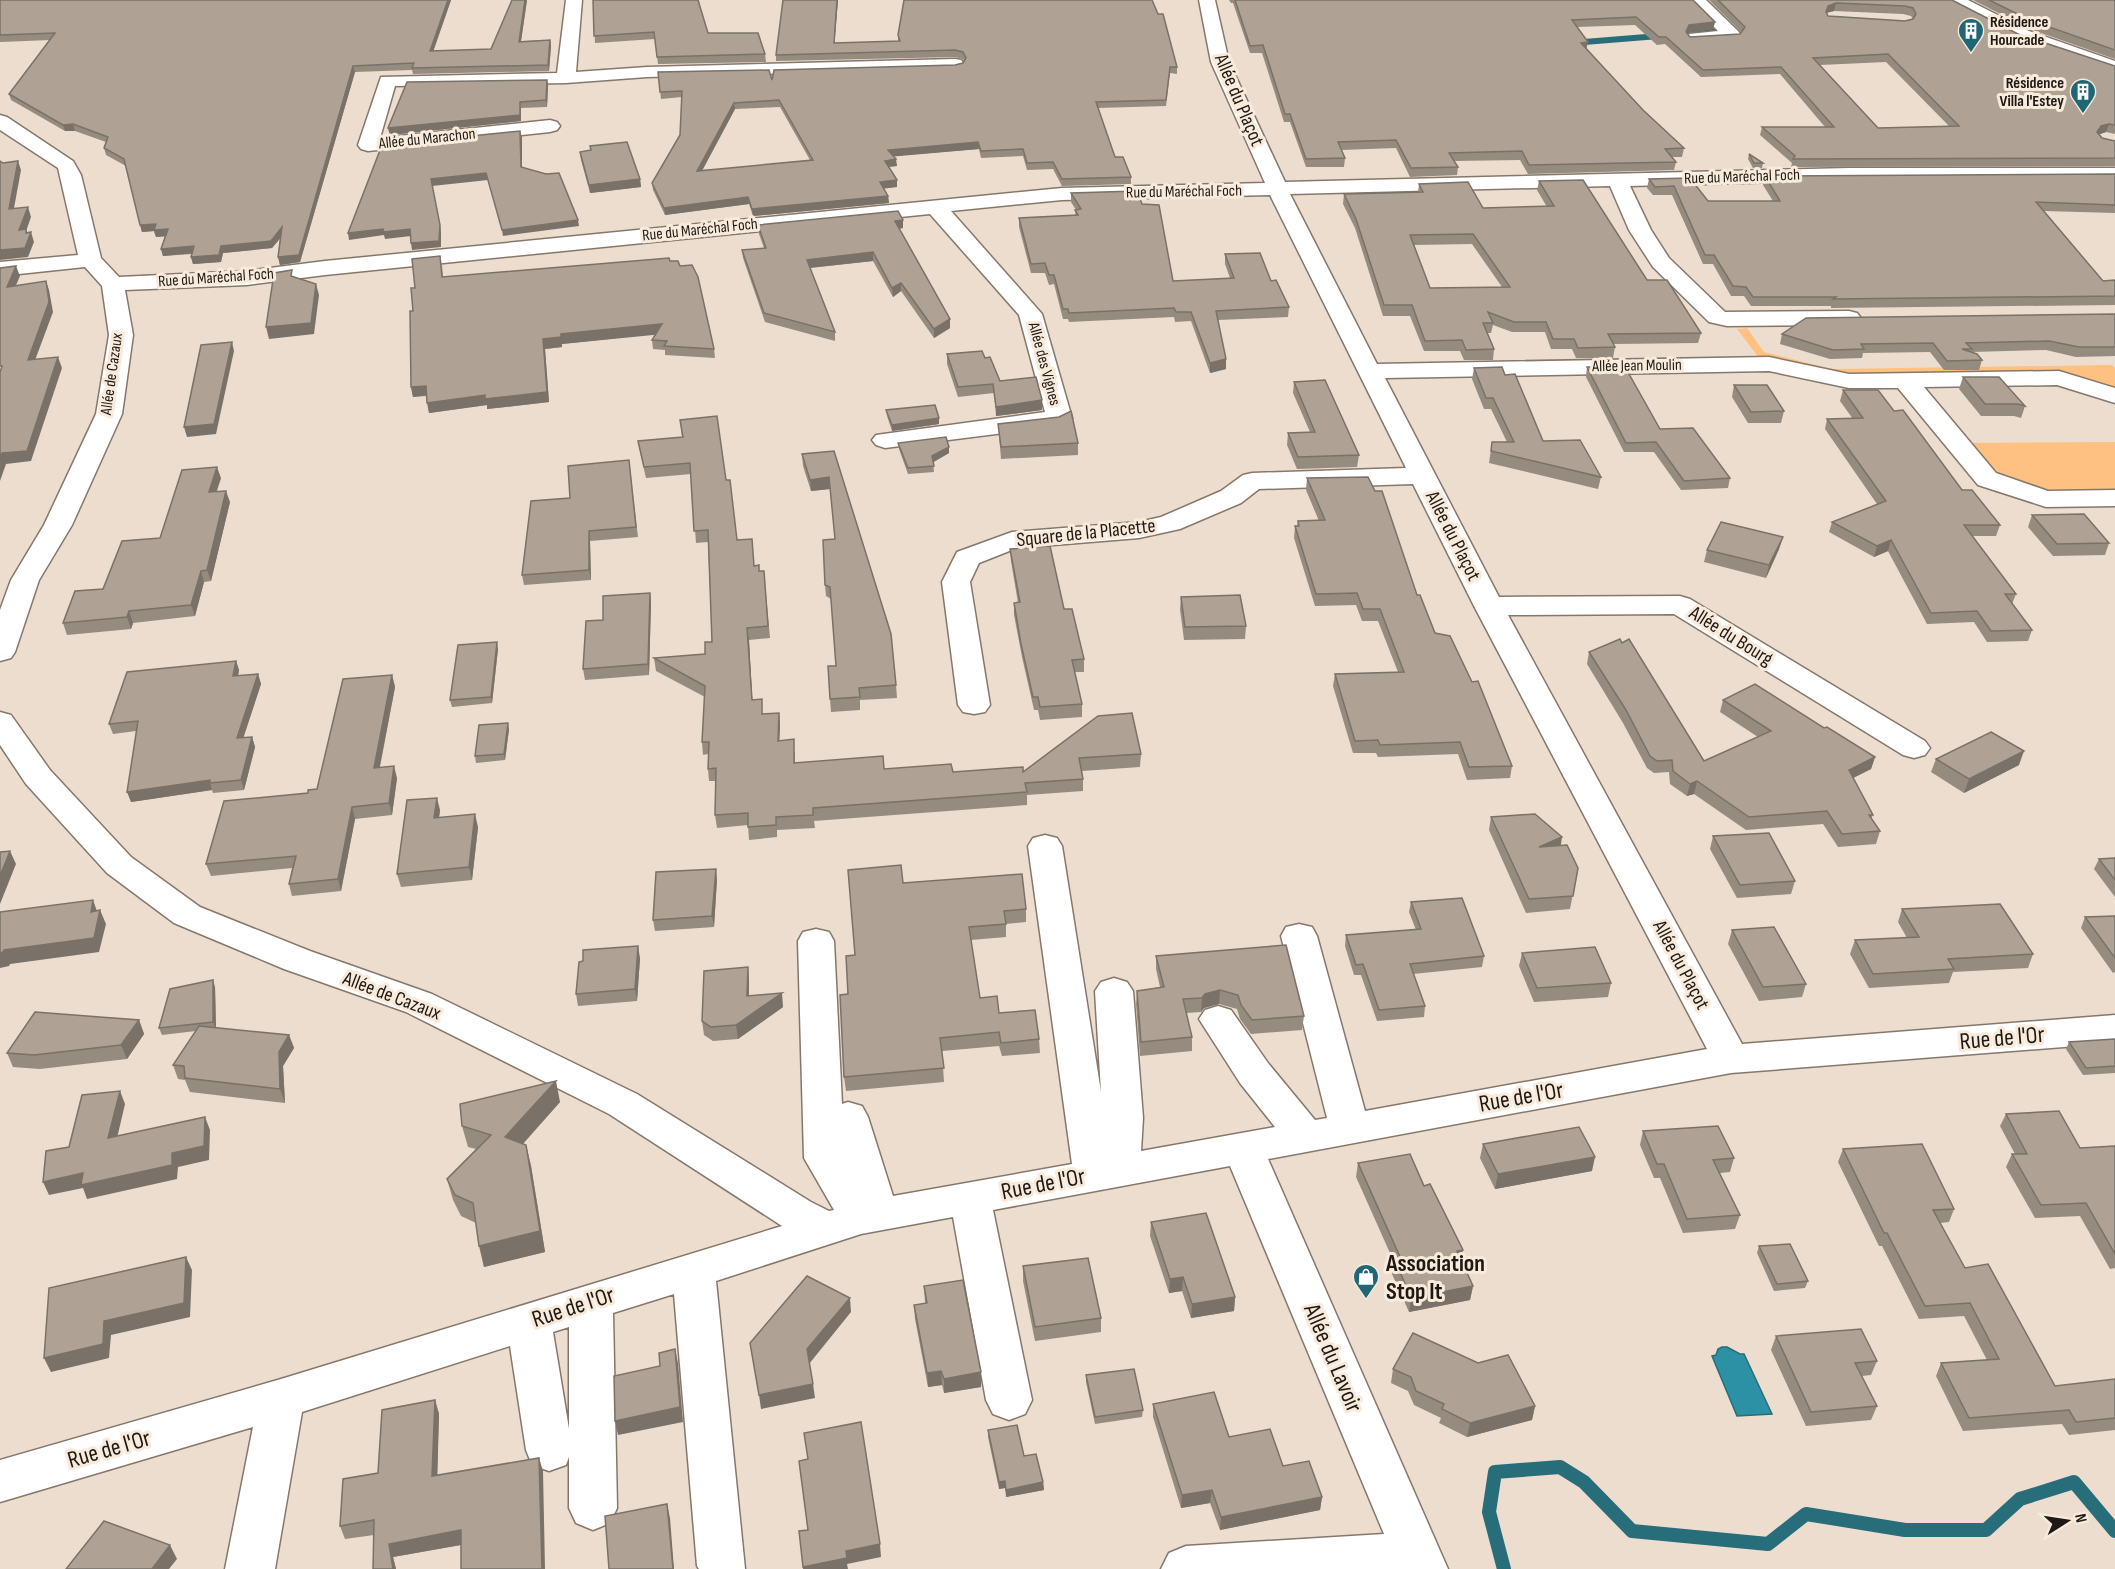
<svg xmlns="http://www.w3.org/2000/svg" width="2115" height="1569" viewBox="0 0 2115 1569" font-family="'Sofia Sans Condensed',sans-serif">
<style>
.green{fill:#fec181}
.water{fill:#2d91a5;stroke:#286d7a;stroke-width:1.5}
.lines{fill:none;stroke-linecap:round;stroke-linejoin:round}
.stream-far1{stroke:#286d7a;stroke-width:6}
.stream{stroke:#286d7a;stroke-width:14}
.minor-casing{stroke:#85786b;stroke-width:3}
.major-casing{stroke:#85786b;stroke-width:3}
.minor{fill:#fff;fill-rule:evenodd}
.major{fill:#fff;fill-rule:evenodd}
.wall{fill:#968b7f;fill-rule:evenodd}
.shaded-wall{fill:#7a7168}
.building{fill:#afa294;stroke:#7a7168;stroke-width:1.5;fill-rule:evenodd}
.labels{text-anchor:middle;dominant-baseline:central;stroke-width:6;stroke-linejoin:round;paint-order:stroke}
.far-poi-label{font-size:16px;font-weight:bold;fill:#1e1914;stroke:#f9ebdc;text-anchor:start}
.far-street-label{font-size:16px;fill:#1e1914;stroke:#f9ebdc}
.street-label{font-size:20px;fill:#1e1914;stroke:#f9ebdc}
.near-street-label{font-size:24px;fill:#1e1914;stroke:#f9ebdc}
.near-poi-label{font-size:24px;font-weight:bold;fill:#1e1914;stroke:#f9ebdc;text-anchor:start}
</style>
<rect width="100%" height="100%" fill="#ecddcf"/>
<g class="green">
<polygon points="1747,328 1764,352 1832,369 2112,365 2115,368 2115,387 1844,375 1759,358 1737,329"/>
<polygon points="2115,442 2115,492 2045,493 1997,476 1967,443"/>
</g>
<polygon class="water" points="1722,1347 1727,1347 1740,1354 1744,1354 1772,1414 1737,1416 1712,1356 1716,1355 1718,1349"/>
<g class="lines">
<polyline class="stream-far1" points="1584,42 1721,31"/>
<polyline class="stream" points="1504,1569 1489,1512 1495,1472 1560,1467 1584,1482 1632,1531 1768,1544 1806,1514 1905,1530 1986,1530 2020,1499 2074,1482 2115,1531"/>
<defs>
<g id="minor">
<polygon points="566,0 582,0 576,72 647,67 955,59 961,60 964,64 961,68 955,69 647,77 566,83 395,86 380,138 550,120 557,122 560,126 557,130 550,132 368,151 361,149 358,145 381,77 557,73"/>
<path d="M 1199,0 L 1215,0 L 1229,62 L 1285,182 L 1849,168 L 2115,168 L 2115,180 L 1849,180 L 1630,186 L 1651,230 L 1669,258 L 1725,312 L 1849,311 L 1857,313 L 1861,318 L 1857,323 L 1849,325 L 1727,326 L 1709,322 L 1653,267 L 1629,230 L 1610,186 L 1290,194 L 1377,364 L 1769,357 L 1849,374 L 2059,371 L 2115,388 L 2115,403 L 2057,385 L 1924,387 L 1996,473 L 2048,491 L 2115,490 L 2115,506 L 2046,507 L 1978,485 L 1898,388 L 1849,388 L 1769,371 L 1385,378 L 1499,597 L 1680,596 L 1690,599 L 1925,741 L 1930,748 L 1925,755 L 1914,758 L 1903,755 L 1674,614 L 1508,615 L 1742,1044 L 2115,1015 L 2115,1043 L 1731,1073 L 1268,1159 L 1448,1569 L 1161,1569 L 1169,1553 L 1186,1546 L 1384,1534 L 1230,1166 L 993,1210 L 1032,1400 L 1025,1414 L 1009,1420 L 993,1414 L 986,1400 L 953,1217 L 861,1234 L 716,1281 L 745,1569 L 699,1569 L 697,1566 L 674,1294 L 613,1313 L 617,1508 L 610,1523 L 593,1530 L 576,1523 L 569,1508 L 569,1457 L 566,1465 L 549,1471 L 532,1465 L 526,1450 L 510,1346 L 302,1412 L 275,1569 L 225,1569 L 253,1427 L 0,1502 L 0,1460 L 281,1379 L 782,1226 L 609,1114 L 406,1012 L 284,969 L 174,923 L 107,873 L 26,784 L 0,745 L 0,712 L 11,715 L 50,770 L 131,857 L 200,907 L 310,951 L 432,994 L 637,1094 L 811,1202 L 829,1211 L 834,1210 L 804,1158 L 798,941 L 803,932 L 816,929 L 829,932 L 834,941 L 842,1104 L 848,1102 L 862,1106 L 868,1117 L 893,1196 L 1072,1164 L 1028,846 L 1033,838 L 1045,835 L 1057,838 L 1062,846 L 1101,1092 L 1095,991 L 1101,982 L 1114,978 L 1127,982 L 1133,991 L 1143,1118 L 1141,1151 L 1275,1127 L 1240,1083 L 1199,1019 L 1205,1010 L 1218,1006 L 1231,1010 L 1268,1063 L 1315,1120 L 1327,1118 L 1281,936 L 1286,927 L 1299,924 L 1312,927 L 1317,936 L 1365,1111 L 1707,1049 L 1474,606 L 1413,484 L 1259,489 L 1241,503 L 1180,529 L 1139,538 L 1017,548 L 979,563 L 970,582 L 990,705 L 985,712 L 974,714 L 963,712 L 958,705 L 942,582 L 957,552 L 1012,532 L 1139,522 L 1161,517 L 1221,491 L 1243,475 L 1252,473 L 1406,468 L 1270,195 L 1062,200 L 951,211 L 1042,314 L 1072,418 L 1068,423 L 1059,426 L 885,448 L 876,445 L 872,440 L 876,435 L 1045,412 L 1019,315 L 930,214 L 325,275 L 247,285 L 125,290 L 133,335 L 122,414 L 72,525 L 39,580 L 15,652 L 11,658 L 0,661 L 0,610 L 11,580 L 44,525 L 96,414 L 109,335 L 102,286 L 85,267 L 0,276 L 0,262 L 78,255 L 58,168 L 0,130 L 0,115 L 7,117 L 73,161 L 81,175 L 101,258 L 119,277 L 247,271 L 325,261 L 1062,188 L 1265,183 L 1211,62 ZM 569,1327 L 569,1429 L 553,1332 Z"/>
<polygon points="1688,0 1706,0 1738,31 1741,35 1738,39 1695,43 1689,42 1686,38 1689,34 1718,31"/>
</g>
<polygon id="major" points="1947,0 1968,0 2029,31 2115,61 2115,72 2017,39 1949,4"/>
</defs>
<use href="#minor" class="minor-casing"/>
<use href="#major" class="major-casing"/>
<use href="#minor" class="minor"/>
<use href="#major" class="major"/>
</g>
<g class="wall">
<polygon points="0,0 451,0 433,51 491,49 527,0 521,41 550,40 551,46 549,71 413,74 412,70 355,72 300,262 280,265 278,257 280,238 272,248 223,253 221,262 193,264 191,257 192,254 163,256 161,249 165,236 156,237 154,231 142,232 126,166 106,155 104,148 106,142 75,131 65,131 11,100 9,94 51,40 0,42"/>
<polygon points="593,0 708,33 765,54 766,62 658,64 655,39 595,43"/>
<path d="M 838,0 L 834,43 L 898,41 L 898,35 L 1177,67 L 1177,74 L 1170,73 L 1166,106 L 1098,108 L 1115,157 L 1131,177 L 1131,184 L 1062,186 L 1053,169 L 1027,170 L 1023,156 L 981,158 L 979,149 L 894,156 L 897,166 L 889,167 L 897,187 L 884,188 L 888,196 L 889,203 L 753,216 L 749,204 L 665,215 L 653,190 L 652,183 L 680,135 L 682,97 L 661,99 L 658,72 L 772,80 L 955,65 L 963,63 L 964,61 L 963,59 L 955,57 L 776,61 L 776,55 ZM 780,107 L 810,160 L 702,171 L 735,109 Z"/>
<path d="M 1229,0 L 1693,0 L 1715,22 L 1713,29 L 1687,33 L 1690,37 L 1740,34 L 1741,32 L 1709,0 L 1952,0 L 2018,34 L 2115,66 L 2115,134 L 2106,132 L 2099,134 L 2102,138 L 2115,141 L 2115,166 L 1791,167 L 1792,163 L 1760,135 L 1762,127 L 1825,127 L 1780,74 L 1701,77 L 1665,44 L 1657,45 L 1635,25 L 1577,27 L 1588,42 L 1586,49 L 1643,110 L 1684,148 L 1682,157 L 1672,157 L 1676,162 L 1674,170 L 1528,174 L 1520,160 L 1454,161 L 1458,167 L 1457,175 L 1410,177 L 1396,148 L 1341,150 L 1345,158 L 1344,167 L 1306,167 L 1290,122 L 1284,122 L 1262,53 L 1250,53 L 1233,3 L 1231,3 ZM 1834,11 L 1903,14 L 1911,16 L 1913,19 L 1905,21 L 1828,16 L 1826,13 ZM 1886,62 L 1949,126 L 1878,128 L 1820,65 Z"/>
<polygon points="1973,0 2115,0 2115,59 2030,29"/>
<polygon points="547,80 548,86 547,107 521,108 521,121 390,135 388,128"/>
<polygon points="590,146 640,179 641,187 590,193 581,160 580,152 590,151"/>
<polygon points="1749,154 1763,163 1762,168 1753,168 1748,159"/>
<polygon points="2115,174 2115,213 2044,211 2103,281 2115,280 2115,305 1831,308 1831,306 1751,306 1744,296 1731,296 1713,264 1703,264 1672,195 1653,195 1647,188 1649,179 1690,178 1708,201 1773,201 1763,185 1765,176"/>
<path d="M 1539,181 L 1647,280 L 1701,333 L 1698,343 L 1613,344 L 1615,347 L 1613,358 L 1576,358 L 1572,349 L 1551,349 L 1545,332 L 1512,332 L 1493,325 L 1491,333 L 1487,333 L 1494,349 L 1493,360 L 1464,360 L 1460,351 L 1424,351 L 1410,316 L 1383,316 L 1355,228 L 1343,204 L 1344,194 L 1418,192 L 1419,184 L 1483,208 L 1547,207 L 1537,190 ZM 1472,244 L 1502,287 L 1430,288 L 1414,245 Z"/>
<polygon points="1071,193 1173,281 1230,278 1225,264 1225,254 1271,281 1289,307 1288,317 1218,320 1226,369 1210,373 1191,321 1175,322 1174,317 1069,322 1068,319 1063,319 1054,284 1049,285 1045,273 1031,273 1019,227 1019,218 1075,215 1076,210 1071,202"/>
<polygon points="758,225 903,228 899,229 950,319 950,328 934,338 901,291 893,297 873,261 810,268 835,332 835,341 765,322 743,258 742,250 764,248 759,234"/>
<polygon points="670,261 680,266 714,349 715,358 665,355 665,350 653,349 652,340 655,334 562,344 562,347 545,349 549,402 487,409 487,405 429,413 427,396 413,397 411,387 413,311 415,288 442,265 443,277"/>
<polygon points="2115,314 2115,356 2076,357 2046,350 1971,352 1982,360 1979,370 1944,370 1930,352 1863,353 1862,358 1830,359 1780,344 1782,334"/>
<polygon points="947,354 985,358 1000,381 1042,410 996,416 994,393 958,397 947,364"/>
<polygon points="1587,367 1660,429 1730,478 1728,488 1681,490 1654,452 1624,452 1586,377"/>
<polygon points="1474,368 1505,375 1543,441 1601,477 1598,489 1489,463 1492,442 1507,442 1491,409 1484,409 1472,379"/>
<polygon points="1963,377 2025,406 2021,418 2014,416 1981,416 1959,389"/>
<polygon points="1294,382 1359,455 1357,467 1297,469 1287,445 1288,433 1310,432 1293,393"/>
<polygon points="1734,385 1784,411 1781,423 1748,423 1732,397"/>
<polygon points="1843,390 1894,411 1962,490 2000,525 1996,536 1972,536 2016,594 2012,604 2032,630 2028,641 1987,642 1974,622 1927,624 1888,551 1874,557 1829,532 1832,522 1877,504 1825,429 1827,419 1853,419 1840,401"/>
<polygon points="886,410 939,418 939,424 892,431 887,416"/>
<polygon points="680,420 726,480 737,540 754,566 760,571 764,571 770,638 749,640 752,700 763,714 779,713 780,725 779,740 795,752 795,763 884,769 953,772 1023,772 1098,716 1141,754 1140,767 1082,771 1083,779 1083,791 1027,795 1027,805 814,821 815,828 777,830 777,837 749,840 748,825 717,828 715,815 716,781 709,781 708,769 708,754 703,755 702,742 705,697 656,671 654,658 705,654 712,642 708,542 696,543 691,474 646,478 640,452 638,441 682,437"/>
<polygon points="998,424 1078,443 1078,455 1001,459"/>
<polygon points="898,443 949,453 933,462 934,472 908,474 899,449"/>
<polygon points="834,451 896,685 897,698 860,700 860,710 831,712 830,699 836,666 831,599 826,596 825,585 835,539 830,489 811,491 803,466 802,454"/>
<polygon points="629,460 638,537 590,541 591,580 524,585 522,575"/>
<polygon points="221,478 216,491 230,502 211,581 204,582 195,616 133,623 131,629 67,635 63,623 160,538"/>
<polygon points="1307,478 1417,595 1435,633 1512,766 1510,778 1467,780 1458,754 1378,757 1376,753 1353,753 1333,686 1335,674 1398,672 1378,621 1362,621 1356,605 1315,606 1294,538 1295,526 1297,526 1298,521 1319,521 1306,490"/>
<polygon points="2032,515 2109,543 2105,555 2053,556 2028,527"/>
<polygon points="1783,537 1779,549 1766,578 1704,562 1707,550"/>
<polygon points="1010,549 1064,609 1084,659 1084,672 1074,672 1082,704 1082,717 1040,720 1038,710 1034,710 1022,657 1014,615 1014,603 1018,603 1011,561"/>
<polygon points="650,593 651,603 649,675 585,680 583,669 603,620"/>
<polygon points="1181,597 1246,626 1245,639 1184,640 1180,609"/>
<polygon points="498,649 492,703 452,707 450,700"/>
<polygon points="1589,652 1704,761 1758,737 1720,712 1723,700 1824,728 1875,757 1871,769 1853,778 1873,815 1871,819 1880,831 1876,844 1838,847 1823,824 1746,830 1694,794 1687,796 1670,784 1669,772 1654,773 1647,768 1623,723 1587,664"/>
<polygon points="236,661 239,670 238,676 258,674 261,684 243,738 252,737 255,747 244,790 213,793 212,790 131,802 136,731 113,734 109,724"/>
<polygon points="392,675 395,687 380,767 397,778 392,815 355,819 341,891 292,896 289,884 292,868 211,876 206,864 317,789"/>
<polygon points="509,729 505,760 476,763 475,756"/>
<polygon points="1936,759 2019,765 1964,793 1931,772"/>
<polygon points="440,810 439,818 478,827 472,880 401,887 397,874"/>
<polygon points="1491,817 1561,846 1578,868 1570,909 1526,913 1489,830"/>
<polygon points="1713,836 1795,881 1791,894 1737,898 1710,849"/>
<polygon points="2115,858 2115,897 2094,869 2099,859"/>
<polygon points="717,879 714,927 655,931 653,920"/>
<polygon points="903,883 1026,909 1026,922 1006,924 1006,937 971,940 980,998 999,1013 1039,1039 1040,1053 1002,1056 999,1046 942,1051 944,1082 846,1091 844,1077 848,994 855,955"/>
<polygon points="1411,902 1484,956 1482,967 1413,974 1425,1006 1424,1017 1377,1021 1361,975 1354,975 1345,946 1346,935 1416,930 1409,912"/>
<polygon points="1902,909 2033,954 2028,968 1953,972 1949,983 1869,988 1850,954 1855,940 1907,938 1898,922"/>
<polygon points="2115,916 2115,972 2113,973 2081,928 2085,917"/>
<polygon points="1732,930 1806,984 1802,997 1759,1001 1728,944"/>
<polygon points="1522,953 1611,983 1608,997 1534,1002 1519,966"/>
<polygon points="1156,956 1304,1016 1302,1030 1251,1034 1240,1019 1237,1009 1219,1004 1204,1008 1201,1012 1186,1013 1192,1037 1192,1051 1140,1056 1136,1004 1137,991 1160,987 1156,969"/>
<polygon points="640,958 637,1001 578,1006 576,994 583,961"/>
<polygon points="748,967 749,981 749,996 783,1007 738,1039 713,1041 704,1035 702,1021"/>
<polygon points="215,987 216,1028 289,1035 294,1048 283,1066 285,1103 190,1092 185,1080 178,1079 173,1065 196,1031 162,1035 159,1028"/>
<polygon points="139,1020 144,1034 127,1059 40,1069 13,1067 7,1053"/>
<polygon points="2115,1039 2115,1073 2083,1075 2066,1049 2069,1042"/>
<polygon points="560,1102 523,1144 526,1145 531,1166 545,1252 484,1267 476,1223 461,1216 453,1200 447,1179 476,1149 468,1147 462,1126"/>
<polygon points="2006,1114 2080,1148 2115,1146 2115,1268 2110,1269 2080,1216 2035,1218 2006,1167 2012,1154 2015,1154 2000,1126"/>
<polygon points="1643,1131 1734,1158 1730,1172 1720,1173 1740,1215 1735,1229 1683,1233 1660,1178 1654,1178 1640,1145"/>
<polygon points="1483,1144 1592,1171 1495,1189 1480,1158"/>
<polygon points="1843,1149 1954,1209 1949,1222 1940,1223 1965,1268 2055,1386 2115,1379 2115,1430 2069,1435 2062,1424 1963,1431 1936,1376 1941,1363 1987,1360 1964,1316 1919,1319 1882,1246 1879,1246 1838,1162"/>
<polygon points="1358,1163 1424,1186 1473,1286 1470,1300 1409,1312 1392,1274 1394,1262 1356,1177"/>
<polygon points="1151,1222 1235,1297 1234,1311 1191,1318 1182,1291 1169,1293 1150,1236"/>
<polygon points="1759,1246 1808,1281 1805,1288 1774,1291 1757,1253"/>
<polygon points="1023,1266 1101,1318 1101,1332 1035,1341 1023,1281"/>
<polygon points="924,1286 981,1387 944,1393 942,1385 928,1387 915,1319 914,1305 925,1303"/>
<polygon points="1776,1336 1877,1361 1871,1375 1862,1376 1877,1406 1871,1420 1806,1426 1771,1350"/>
<polygon points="1393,1369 1535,1406 1532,1420 1467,1437 1439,1423 1441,1418 1414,1405 1408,1391 1391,1383"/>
<polygon points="1086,1375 1143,1410 1142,1417 1095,1424 1086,1382"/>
<polygon points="435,1400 439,1414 437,1475 543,1471 461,1545 393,1557 396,1569 373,1569 374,1535 345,1539 340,1526 378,1473"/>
<polygon points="1153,1404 1229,1437 1283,1466 1322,1497 1320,1510 1220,1530 1210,1503 1181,1508 1153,1417"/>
<polygon points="988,1430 1024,1456 1043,1482 1044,1490 1006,1497 1005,1488 999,1489 988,1437"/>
</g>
<g class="shaded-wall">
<polygon points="448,0 451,0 431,58 430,51"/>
<polygon points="525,0 527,0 520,48 519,42"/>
<polygon points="837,0 838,0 834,49 834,43"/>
<polygon points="1836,3 1834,11 1826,13 1824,19 1828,6"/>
<polygon points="1715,22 1713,29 1687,33 1684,39 1686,32 1689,25"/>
<polygon points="550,40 551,46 549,71 548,65"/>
<polygon points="1588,42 1586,50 1581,43"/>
<polygon points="353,66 355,72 300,262 280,265 278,257"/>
<polygon points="547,80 548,86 547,107 546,100"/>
<polygon points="520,102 521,121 390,135 388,128"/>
<polygon points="734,103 735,109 698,178 697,171"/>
<polygon points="73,124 75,131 65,131 63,125"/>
<polygon points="2109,124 2106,132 2098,135 2097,132 2101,126"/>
<polygon points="520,131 522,137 522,173 521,167"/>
<polygon points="978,142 979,149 888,157 888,150"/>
<polygon points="896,159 897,166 885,167 885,161"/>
<polygon points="18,161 21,170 12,219 9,209"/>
<polygon points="486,173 488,180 432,186 431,179"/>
<polygon points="640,179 641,187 590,193 589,185"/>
<polygon points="897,180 897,187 881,189 880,182"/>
<polygon points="888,196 889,203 753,216 752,209"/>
<polygon points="748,197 749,204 665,215 664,208"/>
<polygon points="28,207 31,217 23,240 19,230"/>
<polygon points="578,220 579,226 503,236 502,230"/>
<polygon points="903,220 903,228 895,229 895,221"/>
<polygon points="156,224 168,229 170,236 156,237 154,231 142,232 140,225"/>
<polygon points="440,225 441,232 441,247 412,250 411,243"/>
<polygon points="282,227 284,234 272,248 223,253 221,262 193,264 191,257 221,246"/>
<polygon points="26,229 29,237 31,232 34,242 28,257 0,260 0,250 26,233"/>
<polygon points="383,229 410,229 411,236 385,239 384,235 349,240 348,233"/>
<polygon points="194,246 196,253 163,256 161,249"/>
<polygon points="873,252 873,261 808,268 807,260"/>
<polygon points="16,266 20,276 11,297 7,287"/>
<polygon points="46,281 49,290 53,312 31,371 28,360"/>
<polygon points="901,283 901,291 893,297 892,288"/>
<polygon points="316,284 319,295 314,334 269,339 266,327"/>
<polygon points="950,319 950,328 934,338 934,329"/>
<polygon points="662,324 663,334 562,344 562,347 545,349 549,402 487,409 487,405 429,413 427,403 543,339 561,334"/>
<polygon points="232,342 234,351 216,434 187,437 184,427"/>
<polygon points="58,357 62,368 31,461 6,464 0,481 0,459 2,453"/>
<polygon points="1226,359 1226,369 1210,373 1210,363"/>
<polygon points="426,386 428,395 413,397 411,387"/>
<polygon points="1042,400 1042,410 996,416 996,407"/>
<polygon points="939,418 939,424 892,431 892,425"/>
<polygon points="949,447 949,453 932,463 932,456"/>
<polygon points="217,467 221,478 213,503 209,492"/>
<polygon points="829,477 830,489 811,491 810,480"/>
<polygon points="226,491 230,502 211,581 207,570"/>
<polygon points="589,531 590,541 591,580 589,570"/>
<polygon points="1783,537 1779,549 1766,578 1769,565"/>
<polygon points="1891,540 1888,551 1874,557 1877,546"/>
<polygon points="201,571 204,582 195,616 191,605"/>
<polygon points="650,593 651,603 649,675 648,664"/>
<polygon points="129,611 133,623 131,629 127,617"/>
<polygon points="747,628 749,640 753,712 752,700"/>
<polygon points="497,642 498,649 492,703 491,697"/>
<polygon points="236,661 239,670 236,686 233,676"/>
<polygon points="258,674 261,684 240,748 237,738"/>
<polygon points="392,675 395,687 377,780 374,768"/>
<polygon points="779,713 780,725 779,753 778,741"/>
<polygon points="508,723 509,729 505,760 504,754"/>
<polygon points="252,737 255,747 244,790 241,780"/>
<polygon points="2024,751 2019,765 1964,793 1969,779"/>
<polygon points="1875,757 1871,769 1845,782 1849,770"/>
<polygon points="394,766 397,778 392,815 389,803"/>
<polygon points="210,780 210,783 212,790 131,802 127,792"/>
<polygon points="1697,781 1694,794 1687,796 1690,784"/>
<polygon points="437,798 440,810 437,831 434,818"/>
<polygon points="352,807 355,819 341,891 338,879"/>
<polygon points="475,814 478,827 472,880 469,867"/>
<polygon points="1562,837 1560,851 1539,847"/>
<polygon points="10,851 16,864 0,904 0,876"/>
<polygon points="716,869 717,879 714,927 712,916"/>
<polygon points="93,900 98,914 91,912"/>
<polygon points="100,910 106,924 99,952 10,964 9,966 0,968 0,953 4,950"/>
<polygon points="638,946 640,958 637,1001 635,989"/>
<polygon points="748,967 749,981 749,1009 747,996"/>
<polygon points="213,980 215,987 216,1029 213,1022"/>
<polygon points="1220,990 1219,1004 1204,1008 1201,1012 1202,998 1205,994"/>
<polygon points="782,993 783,1007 738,1039 736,1025"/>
<polygon points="139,1020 144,1034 127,1059 121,1045"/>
<polygon points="289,1035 294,1048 283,1066 285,1103 280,1089 279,1052"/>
<polygon points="556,1081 560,1102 510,1158 505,1137"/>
<polygon points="120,1091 125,1104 114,1151 108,1138"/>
<polygon points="205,1117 210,1130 209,1160 178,1167 177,1179 87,1199 83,1188 49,1195 43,1182 172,1153"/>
<polygon points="526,1145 531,1166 545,1252 484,1267 479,1246"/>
<polygon points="1595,1157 1592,1171 1495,1189 1498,1174"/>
<polygon points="1463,1250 1460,1264 1457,1251"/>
<polygon points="186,1257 192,1270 190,1317 111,1335 109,1358 51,1372 44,1358 104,1321"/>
<polygon points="1183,1277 1182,1291 1169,1293 1170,1279"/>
<polygon points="1473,1286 1470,1300 1409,1312 1411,1298"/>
<polygon points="1235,1297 1234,1311 1191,1318 1192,1304"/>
<polygon points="850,1298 851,1312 809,1364 807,1349"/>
<polygon points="675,1349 678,1363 683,1422 618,1435 615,1421"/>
<polygon points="941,1371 942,1385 928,1387 927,1373"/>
<polygon points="981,1372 981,1387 944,1393 944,1379"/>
<polygon points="813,1384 815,1398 761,1409 759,1395"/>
<polygon points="435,1400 439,1414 437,1490 432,1476"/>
<polygon points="1535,1406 1532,1420 1467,1437 1470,1423"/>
<polygon points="539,1458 543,1471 545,1569 542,1569"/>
<polygon points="1005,1481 1005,1488 999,1489 999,1482"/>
<polygon points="1043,1482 1044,1490 1006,1497 1006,1490"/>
<polygon points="1212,1490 1210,1503 1181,1508 1182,1495"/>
<polygon points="1322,1497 1320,1510 1220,1530 1221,1517"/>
<polygon points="667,1504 670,1518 674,1569 673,1569"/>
<polygon points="461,1530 466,1544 393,1557 396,1569 393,1569 389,1544"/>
<polygon points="880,1544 881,1557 847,1564 848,1569 803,1569 803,1567 846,1551"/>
<polygon points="170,1545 177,1559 169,1569 152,1569"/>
</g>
<g class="building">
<polygon points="0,0 448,0 430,51 491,49 512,0 525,0 519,42 550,40 548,65 412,68 414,63 353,66 299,255 278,257 282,227 271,241 221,246 219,255 191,257 194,246 161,249 168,229 154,230 156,224 140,225 124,159 104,148 108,137 73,124 63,125 9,94 55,33 0,35"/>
<polygon points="593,0 698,0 708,33 758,33 765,54 657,57 654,32 594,36"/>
<path d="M 783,0 L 837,0 L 834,43 L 900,41 L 898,35 L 904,0 L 1152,0 L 1158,14 L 1163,14 L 1177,67 L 1170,67 L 1166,100 L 1096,102 L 1115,157 L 1123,157 L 1131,177 L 1062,179 L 1053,162 L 1027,163 L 1023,149 L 981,151 L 978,142 L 888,150 L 896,159 L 885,161 L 897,180 L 880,182 L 888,196 L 752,209 L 748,197 L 664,208 L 652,183 L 680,135 L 682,91 L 660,92 L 658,72 L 769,70 L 772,80 L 774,70 L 955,65 L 963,63 L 966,58 L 963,52 L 955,50 L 776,55 ZM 779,100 L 813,160 L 697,171 L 734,103 Z"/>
<path d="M 1235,0 L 1693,0 L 1715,22 L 1689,25 L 1686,32 L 1690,37 L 1740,34 L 1745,27 L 1718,0 L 1952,0 L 2018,34 L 2115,66 L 2115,125 L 2109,124 L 2101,126 L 2097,132 L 2102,138 L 2115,141 L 2115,158 L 1793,159 L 1795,156 L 1762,127 L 1834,127 L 1781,67 L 1703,70 L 1666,37 L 1659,37 L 1636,17 L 1572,20 L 1588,42 L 1581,43 L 1643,110 L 1684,148 L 1665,149 L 1676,162 L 1529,165 L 1522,151 L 1449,153 L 1458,167 L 1411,168 L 1396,140 L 1338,142 L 1345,158 L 1306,159 L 1290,114 L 1285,114 L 1263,45 L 1250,46 ZM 1836,3 L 1905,6 L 1913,8 L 1916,14 L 1913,19 L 1905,21 L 1828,16 L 1826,12 L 1828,6 ZM 1888,54 L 1959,126 L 1878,128 L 1813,58 Z"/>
<polygon points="1989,0 2115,0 2115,50 2032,21"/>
<polygon points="547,80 546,100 520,102 520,115 388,128 407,82"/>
<polygon points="520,131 521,167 546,174 559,173 578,220 502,230 486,173 431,179 440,225 439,241 411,243 410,229 384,232 383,229 348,233 382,145"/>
<polygon points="627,142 640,179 589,185 580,152 591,150 590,146"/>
<polygon points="1749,154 1763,163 1754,163"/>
<polygon points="0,161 3,163 18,161 9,209 28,207 19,230 26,229 26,233 31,232 25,248 0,250"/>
<polygon points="2115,174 2115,205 2036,202 2103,281 2115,280 2115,296 1833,299 1836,297 1753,297 1746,287 1733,286 1714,255 1705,255 1674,186 1655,187 1649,179 1690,178 1708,201 1780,201 1765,176"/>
<path d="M 1583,180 L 1647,280 L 1667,280 L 1701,333 L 1608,334 L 1615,347 L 1578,348 L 1574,339 L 1553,339 L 1546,322 L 1514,322 L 1488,312 L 1493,323 L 1483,323 L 1494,349 L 1466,350 L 1462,340 L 1425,341 L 1412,305 L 1384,305 L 1356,219 L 1344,194 L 1423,192 L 1419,184 L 1468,182 L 1483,208 L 1554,206 L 1539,181 ZM 1473,234 L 1510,287 L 1430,288 L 1410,235 Z"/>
<polygon points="1137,191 1142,204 1159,205 1173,281 1234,278 1225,254 1260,253 1271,281 1276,280 1289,307 1216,311 1226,359 1210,363 1191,312 1176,312 1174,308 1069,313 1068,309 1063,309 1054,275 1049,275 1045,263 1031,264 1019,218 1078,215 1075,210 1081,209 1071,193"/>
<polygon points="898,211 903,220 895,221 950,319 934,329 901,283 892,288 873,252 807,260 835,332 764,313 742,250 766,248 758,225"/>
<polygon points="440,256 442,277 669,258 670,261 678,261 680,266 692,265 698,277 714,349 664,346 667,341 652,340 662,324 561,334 561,337 543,339 547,392 485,399 485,395 427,403 426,386 411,387 410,311 413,311 411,288 415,288 412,259"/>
<polygon points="16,266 7,287 46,281 49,302 28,360 58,357 27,451 2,453 0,459 0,372 2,366 0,366 0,268"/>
<polygon points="292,270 291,276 316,284 311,323 266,327 274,273"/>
<polygon points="2115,314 2115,347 2079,347 2049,341 1966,343 1972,349 1962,349 1977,354 1982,360 1947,361 1933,343 1861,344 1864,349 1833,350 1782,334 1806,318"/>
<polygon points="232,342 214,424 184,427 201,345"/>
<polygon points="982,351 985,358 990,357 1000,381 1036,377 1042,400 996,407 993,384 958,387 947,354"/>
<polygon points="1502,367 1505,375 1515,374 1543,441 1580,440 1601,477 1491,451 1492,442 1514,442 1493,398 1486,398 1474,368"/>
<polygon points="1587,367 1625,367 1660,429 1693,428 1730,478 1684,481 1656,442 1626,443"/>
<polygon points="1963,377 1999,377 2025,406 2018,404 1985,404"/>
<polygon points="1325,380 1359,455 1298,457 1288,433 1315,432 1294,382"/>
<polygon points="1734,385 1767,385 1784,411 1751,412"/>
<polygon points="1843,390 1878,390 1894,411 1903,410 1962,490 1972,490 2000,525 1964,525 2016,594 2005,594 2032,630 1991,631 1977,611 1931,613 1891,540 1877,546 1832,522 1886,501 1827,419 1863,418"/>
<polygon points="935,405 939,418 892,425 886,410"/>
<polygon points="1071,411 1078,443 1001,447 998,424 1059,417"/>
<polygon points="717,416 726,480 730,480 737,540 752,539 754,566 759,565 759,571 764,571 768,626 747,628 752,700 762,699 762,714 779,713 778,741 794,739 794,763 883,756 884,769 951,764 953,772 1023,767 1023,772 1098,716 1132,713 1141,754 1079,758 1083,779 1025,783 1027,792 813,808 813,815 776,817 776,825 748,827 748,813 715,815 716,768 708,769 709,742 702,742 705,686 654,658 705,654 705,642 712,642 708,530 694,531 690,463 644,467 638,441 683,437 680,420"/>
<polygon points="946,437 949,447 932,456 934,466 908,468 898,443"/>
<polygon points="834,451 891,634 896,685 859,688 860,697 830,699 828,666 836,666 830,587 825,585 823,540 835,539 829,477 810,480 802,454"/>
<polygon points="629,460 636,527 589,531 589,570 522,575 531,501 570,498 568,466"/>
<polygon points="217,467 209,492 226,491 207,570 201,571 191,605 129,611 127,617 63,623 75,591 103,589 122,541 160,538 182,470"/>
<polygon points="1368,477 1375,491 1382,491 1417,595 1420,595 1435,633 1450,636 1472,682 1478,681 1512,766 1469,767 1460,742 1380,745 1378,740 1355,741 1335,674 1404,672 1380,609 1363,609 1357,593 1316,594 1295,526 1299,526 1298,521 1325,520 1307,478"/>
<polygon points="2084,514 2109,543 2057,544 2032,515"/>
<polygon points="1721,522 1783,537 1769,565 1707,550"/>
<polygon points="1050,546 1064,609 1072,609 1084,659 1072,660 1082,704 1040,707 1038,697 1033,697 1021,644 1014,603 1020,602 1010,549"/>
<polygon points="650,593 648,664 583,669 586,621 603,620 603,596"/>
<polygon points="1240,595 1246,626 1185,627 1181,597"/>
<polygon points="1620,639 1622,643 1629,639 1704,761 1771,731 1723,700 1755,684 1824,728 1827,727 1875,757 1849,770 1873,815 1869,815 1880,831 1842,834 1827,811 1749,817 1697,781 1690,784 1673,771 1672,760 1657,761 1650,756 1626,710 1589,652"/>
<polygon points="497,642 491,697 450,700 458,645"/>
<polygon points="236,661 233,676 258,674 237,738 252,737 241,780 210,783 210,780 127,792 138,721 109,724 127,672"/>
<polygon points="392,675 374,768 394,766 389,803 352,807 338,879 289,884 296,856 206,864 224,801 308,793 308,790 317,789 343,679"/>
<polygon points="508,723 504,754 475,756 479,725"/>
<polygon points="1991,732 2024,751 1969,779 1936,759"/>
<polygon points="437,798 434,818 475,814 469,867 397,874 407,800"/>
<polygon points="1535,814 1562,837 1539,847 1567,845 1578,868 1573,896 1529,899 1491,817"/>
<polygon points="1769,833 1795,881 1740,885 1713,836"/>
<polygon points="10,851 0,876 0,852"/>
<polygon points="2115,858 2115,880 2099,859"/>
<polygon points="901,865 903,883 1022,874 1026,909 1004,911 1006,924 969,927 980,998 997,996 999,1013 1035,1010 1039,1039 1001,1043 999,1032 940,1038 944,1068 844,1077 840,995 848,994 846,956 855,955 848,870"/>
<polygon points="716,869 712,916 653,920 656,872"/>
<polygon points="1462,898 1484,956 1410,964 1425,1006 1379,1010 1363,964 1356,965 1346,935 1421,929 1411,902"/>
<polygon points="93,900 91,912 100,910 94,938 4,950 3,952 0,953 0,912"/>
<polygon points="2000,904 2033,954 1948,959 1954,969 1873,974 1855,940 1919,937 1902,909"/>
<polygon points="2115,916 2115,958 2085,917"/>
<polygon points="1774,927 1806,984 1763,987 1732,930"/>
<polygon points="1286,945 1304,1016 1252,1020 1241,1005 1238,995 1220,990 1205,994 1202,998 1183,999 1192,1037 1141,1042 1137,991 1164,987 1156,956"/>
<polygon points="638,946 635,989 576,994 579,962 583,961 583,950"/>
<polygon points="1595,947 1611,983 1537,988 1522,953"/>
<polygon points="748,967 747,996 782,993 736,1025 711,1027 702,1021 704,971"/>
<polygon points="213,980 213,1022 159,1028 170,989"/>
<polygon points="35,1012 139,1020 121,1045 34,1055 7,1053"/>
<polygon points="199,1026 289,1035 279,1052 280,1089 185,1078 184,1066 173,1065"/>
<polygon points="2115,1039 2115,1066 2086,1068 2069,1042"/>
<polygon points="556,1081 505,1137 526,1145 540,1231 479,1246 473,1203 455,1195 447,1179 491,1135 462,1126 460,1104"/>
<polygon points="120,1091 108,1138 205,1117 204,1146 172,1153 172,1165 81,1185 83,1173 43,1182 46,1151 69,1147 82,1095"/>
<polygon points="2059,1111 2080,1148 2115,1146 2115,1254 2086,1203 2041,1205 2012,1154 2027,1154 2006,1114"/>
<polygon points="1718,1126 1734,1158 1713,1160 1740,1215 1687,1219 1664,1164 1657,1164 1643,1131"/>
<polygon points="1579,1127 1595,1157 1498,1174 1483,1144"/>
<polygon points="1922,1144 1954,1209 1933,1210 1965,1268 1988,1264 2055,1386 2115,1379 2115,1418 2076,1422 2069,1410 1969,1418 1941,1363 1999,1359 1970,1303 1925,1306 1887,1233 1884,1233 1843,1149"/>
<polygon points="1410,1154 1424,1186 1430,1184 1463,1250 1457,1251 1473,1286 1411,1298 1395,1260 1401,1259 1358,1163"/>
<polygon points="1206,1213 1235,1297 1192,1304 1183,1277 1170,1279 1151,1222"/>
<polygon points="1790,1244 1808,1281 1777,1284 1759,1246"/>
<polygon points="186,1257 184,1303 104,1321 103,1344 44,1358 49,1288"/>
<polygon points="1088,1258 1101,1318 1035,1327 1023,1266"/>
<polygon points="807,1276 850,1298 807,1349 813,1384 759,1395 750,1343"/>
<polygon points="963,1280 981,1372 944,1379 941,1371 927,1373 914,1305 927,1303 924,1286"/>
<polygon points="1861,1329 1877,1361 1855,1363 1877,1406 1811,1412 1776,1336"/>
<polygon points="1413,1333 1478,1363 1508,1355 1535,1406 1470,1423 1442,1409 1444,1404 1416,1391 1411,1377 1393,1369"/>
<polygon points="675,1349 680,1407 615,1421 614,1376 660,1366 659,1353"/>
<polygon points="1134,1369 1143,1410 1095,1417 1086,1375"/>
<polygon points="1214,1392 1229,1437 1270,1429 1283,1466 1309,1461 1322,1497 1221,1517 1212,1490 1182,1495 1153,1404"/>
<polygon points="435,1400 432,1476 539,1458 542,1569 461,1569 461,1530 389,1544 393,1569 373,1569 374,1520 340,1526 343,1479 378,1473 382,1410"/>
<polygon points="861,1422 880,1544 846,1551 847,1558 803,1567 799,1531 808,1530 799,1461 808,1459 804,1433"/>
<polygon points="1017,1425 1024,1456 1036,1454 1043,1482 1006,1490 1005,1481 999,1482 988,1430"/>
<polygon points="667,1504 673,1569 609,1569 605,1516"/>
<polygon points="104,1521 170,1545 152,1569 66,1569"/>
</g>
<defs>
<symbol id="building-pin" viewBox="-11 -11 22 30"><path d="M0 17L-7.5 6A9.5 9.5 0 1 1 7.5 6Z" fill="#206776" stroke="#f9ebdc"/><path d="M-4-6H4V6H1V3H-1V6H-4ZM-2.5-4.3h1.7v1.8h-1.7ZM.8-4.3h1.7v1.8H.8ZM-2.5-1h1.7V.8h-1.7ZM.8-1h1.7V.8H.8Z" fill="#fff"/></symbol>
<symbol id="shop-pin" viewBox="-11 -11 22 30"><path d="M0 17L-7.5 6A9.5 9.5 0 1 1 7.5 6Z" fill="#206776" stroke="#f9ebdc"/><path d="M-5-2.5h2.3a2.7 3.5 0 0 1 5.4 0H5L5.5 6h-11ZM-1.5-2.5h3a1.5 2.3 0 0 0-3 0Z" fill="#fff"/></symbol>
</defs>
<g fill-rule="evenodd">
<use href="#building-pin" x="1956" y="16" width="30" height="40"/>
<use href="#building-pin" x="2068" y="77" width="30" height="40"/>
<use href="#shop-pin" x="1351" y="1262" width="30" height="40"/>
</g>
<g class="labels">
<g class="far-poi-label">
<text x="1990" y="22">Résidence<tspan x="1990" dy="18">Hourcade</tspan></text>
<text x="2064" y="83" text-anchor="end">Résidence<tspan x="2064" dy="18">Villa l'Estey</tspan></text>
</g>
<g class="far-street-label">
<text transform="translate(427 139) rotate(-6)">Allée du Marachon</text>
<text transform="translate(1742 177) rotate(-2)">Rue du Maréchal Foch</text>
<text transform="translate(1184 192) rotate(-1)">Rue du Maréchal Foch</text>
<text transform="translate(700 230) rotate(-6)">Rue du Maréchal Foch</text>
<text transform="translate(216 278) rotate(-4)">Rue du Maréchal Foch</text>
<text transform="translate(1044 364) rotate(75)">Allée des Vignes</text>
<text transform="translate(1637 366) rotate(-1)">Allée Jean Moulin</text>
<text transform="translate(112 374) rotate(-82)">Allée de Cazaux</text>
</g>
<g class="street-label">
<text transform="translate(1239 100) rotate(67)">Allée du Plaçot</text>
<text transform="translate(1086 533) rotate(-6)">Square de la Placette</text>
<text transform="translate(1453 536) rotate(63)">Allée du Plaçot</text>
<text transform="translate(1731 636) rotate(32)">Allée du Bourg</text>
<text transform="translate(1681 965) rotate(62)">Allée du Plaçot</text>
<text transform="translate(392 996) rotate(21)">Allée de Cazaux</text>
</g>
<g class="near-street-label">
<text transform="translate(2002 1038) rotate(-5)">Rue de l'Or</text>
<text transform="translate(1521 1097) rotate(-10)">Rue de l'Or</text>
<text transform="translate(1043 1184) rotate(-11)">Rue de l'Or</text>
<text transform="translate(573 1307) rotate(-18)">Rue de l'Or</text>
<text transform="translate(1333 1358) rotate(67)">Allée du Lavoir</text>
<text transform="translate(109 1449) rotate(-16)">Rue de l'Or</text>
</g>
<g class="near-poi-label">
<text x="1386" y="1263">Association<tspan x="1386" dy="28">Stop It</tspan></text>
</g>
</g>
<g transform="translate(2067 1521) rotate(78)" stroke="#f9ebdc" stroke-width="4.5" paint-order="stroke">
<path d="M0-4.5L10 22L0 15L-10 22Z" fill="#1e1914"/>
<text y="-9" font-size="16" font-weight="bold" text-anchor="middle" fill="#1e1914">N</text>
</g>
</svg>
